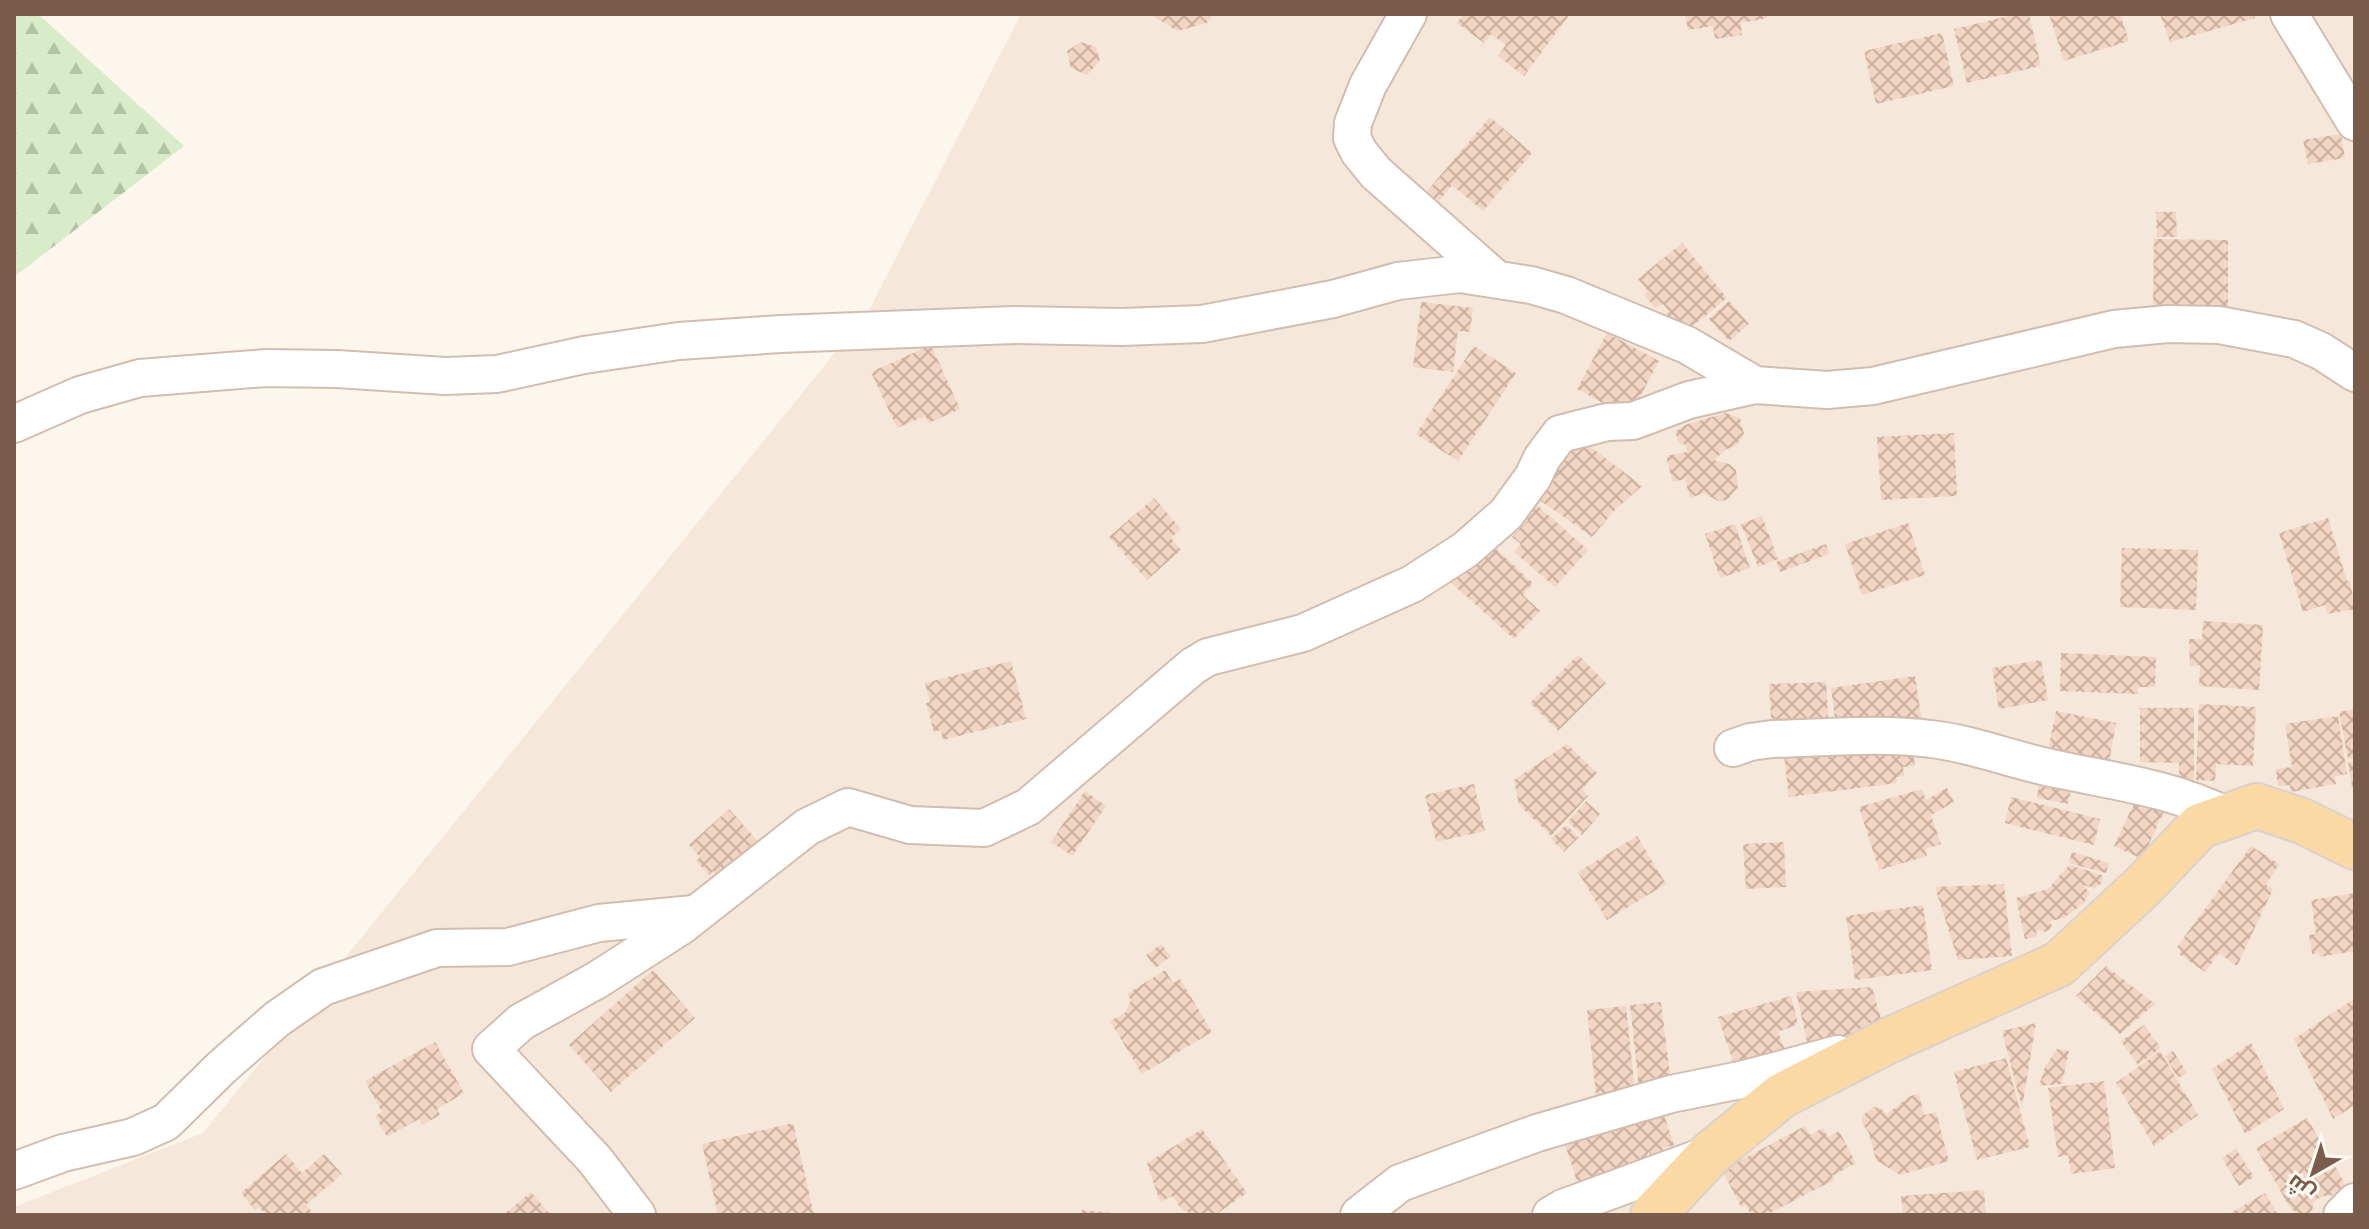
<svg xmlns="http://www.w3.org/2000/svg" width="2369" height="1229" viewBox="0 0 2369 1229" font-family="'Alegreya Sans',Cairo,sans-serif">
<style>
.residential{fill:#f5e8da}
.forest{fill:url(#forest-firs)}
.building{fill:url(#building-cross-hatch)}
.lines{fill:none;stroke-linecap:round;stroke-linejoin:round}
.minor-casing{stroke:#d1beb0;stroke-width:40}
.major-casing{stroke:#dad1cd;stroke-width:48}
.minor{stroke:#fff;stroke-width:36}
.major{stroke:#fbd9a5;stroke-width:44}
</style>
<defs>
<pattern id="forest-firs" width="22" height="20" patternUnits="userSpaceOnUse" patternTransform="scale(2)"><rect width="22" height="20" fill="#d8ecc9"/><path d="M5 1l3.5 6h-7zM16 11l3.5 6h-7z" fill="#b4c2a5"/></pattern>
<pattern id="building-cross-hatch" width="8" height="8" patternUnits="userSpaceOnUse" patternTransform="scale(2)"><rect width="8" height="8" fill="#f3d5c3"/><path d="M0 0l8 8M0 8l8-8" fill="none" stroke="#cab0a1"/></pattern>
</defs>
<rect width="100%" height="100%" fill="#fdf6ec"/>
<polygon class="residential" points="1021,14 2355,14 2355,1215 14,1215 14,1207 203,1133 868,312"/>
<polygon class="forest" points="14,14 38,14 184,146 14,277"/>
<g class="building">
<polygon points="1150,14 1213,14 1207,23 1177,31"/>
<polygon points="1464,14 1570,14 1524,76 1498,56 1506,45 1491,34 1484,43 1457,23"/>
<polygon points="1685,14 1767,14 1767,18 1741,23 1742,35 1715,39 1713,26 1688,30"/>
<polygon points="2017,14 2029,14 2041,66 1967,83 1954,29"/>
<polygon points="2049,14 2120,14 2129,41 2064,61"/>
<polygon points="2160,14 2254,14 2255,18 2170,42"/>
<polygon points="1942,33 1954,86 1876,104 1864,51"/>
<polygon points="1081,42 1096,47 1100,61 1087,75 1071,68 1067,51"/>
<polygon points="1490,117 1532,153 1483,211 1452,185 1435,206 1423,196"/>
<polygon points="2341,134 2345,158 2308,164 2303,140"/>
<polygon points="2156,212 2176,212 2177,237 2157,237"/>
<polygon points="2154,239 2228,240 2228,311 2153,310"/>
<polygon points="1682,243 1727,298 1684,333 1658,321 1669,311 1663,304 1655,308 1644,294 1648,291 1638,279"/>
<polygon points="1729,301 1749,324 1729,341 1709,319"/>
<polygon points="1421,302 1473,308 1470,332 1458,331 1453,372 1413,367"/>
<polygon points="1607,333 1659,361 1629,417 1577,389"/>
<polygon points="931,345 960,409 929,423 925,416 897,428 871,372"/>
<polygon points="1474,346 1516,373 1458,461 1416,434"/>
<polygon points="1725,413 1740,418 1744,434 1735,447 1726,449 1714,460 1729,464 1736,470 1738,487 1727,500 1718,501 1704,493 1690,498 1685,479 1673,482 1666,456 1687,452 1686,445 1679,443 1675,432 1685,425"/>
<polygon points="1954,433 1957,496 1881,500 1877,437"/>
<polygon points="1574,434 1642,486 1615,510 1592,537 1531,494"/>
<polygon points="1154,498 1181,529 1171,538 1181,550 1147,580 1109,537"/>
<polygon points="1529,498 1588,550 1555,587 1514,552 1521,544 1512,537 1528,520 1517,510"/>
<polygon points="1762,516 1778,559 1758,567 1741,524"/>
<polygon points="2328,518 2347,581 2350,581 2355,609 2327,614 2325,605 2303,612 2279,533"/>
<polygon points="1908,523 1925,575 1862,595 1845,544"/>
<polygon points="1735,524 1750,568 1720,578 1705,534"/>
<polygon points="1484,538 1533,583 1523,595 1540,611 1514,639 1447,579"/>
<polygon points="1826,544 1829,554 1780,572 1776,562"/>
<polygon points="2122,548 2198,550 2196,610 2120,607"/>
<polygon points="2203,621 2263,625 2259,690 2199,686 2200,665 2190,666 2189,639 2202,639"/>
<polygon points="2061,653 2156,657 2155,687 2138,687 2138,694 2060,691"/>
<polygon points="1578,655 1606,683 1558,731 1530,703"/>
<polygon points="2041,660 2048,700 1999,709 1992,668"/>
<polygon points="1011,661 1026,719 943,740 941,730 934,732 926,703 930,702 925,683"/>
<polygon points="1915,676 1922,722 1837,734 1831,688"/>
<polygon points="1826,682 1829,729 1772,732 1769,684"/>
<polygon points="2199,704 2256,707 2253,766 2216,764 2215,781 2196,780"/>
<polygon points="2140,708 2194,708 2194,781 2179,781 2179,763 2140,762"/>
<polygon points="2355,709 2355,758 2348,759 2339,712"/>
<polygon points="2056,711 2116,723 2108,768 2047,756"/>
<polygon points="2338,716 2347,774 2335,776 2336,784 2302,790 2291,792 2290,785 2278,786 2276,769 2292,767 2285,724"/>
<polygon points="1567,744 1597,773 1582,789 1588,796 1551,836 1519,805 1514,780"/>
<polygon points="1912,745 1915,766 1903,767 1904,776 1896,777 1897,783 1789,797 1784,755"/>
<polygon points="2355,761 2355,793 2353,793 2348,762"/>
<polygon points="2041,772 2073,778 2068,804 2037,798"/>
<polygon points="1474,784 1485,831 1436,842 1425,795"/>
<polygon points="1947,788 1954,802 1931,815 1941,844 1925,849 1927,856 1879,870 1859,807 1922,789 1926,800"/>
<polygon points="1085,791 1106,806 1072,856 1051,842"/>
<polygon points="2138,795 2166,807 2142,859 2114,846"/>
<polygon points="2011,797 2100,819 2094,845 2005,823"/>
<polygon points="1586,801 1600,814 1582,835 1568,822"/>
<polygon points="729,809 763,847 723,883 713,871 709,875 696,861 700,857 689,845"/>
<polygon points="1566,825 1579,837 1564,852 1551,839"/>
<polygon points="1637,836 1666,884 1607,920 1578,872"/>
<polygon points="1784,842 1786,887 1746,889 1743,844"/>
<polygon points="2251,846 2279,864 2266,885 2273,889 2237,966 2219,953 2205,972 2179,954 2181,950 2177,947"/>
<polygon points="2072,852 2109,863 2106,873 2069,863"/>
<polygon points="2069,865 2102,875 2102,883 2095,888 2083,885 2090,893 2083,904 2064,918 2050,921 2052,927 2047,932 2036,930 2037,937 2025,939 2016,898 2048,889"/>
<polygon points="2004,884 2012,956 1958,960 1935,887"/>
<polygon points="2355,893 2355,951 2319,957 2319,953 2312,954 2309,935 2316,934 2311,900"/>
<polygon points="1923,905 1932,970 1855,980 1846,916"/>
<polygon points="1161,944 1171,956 1156,968 1146,955"/>
<polygon points="2106,966 2155,1004 2120,1034 2076,996"/>
<polygon points="653,970 695,1018 611,1092 569,1045"/>
<polygon points="1165,970 1173,983 1180,979 1212,1032 1142,1074 1110,1021 1125,1013 1131,1000 1127,994"/>
<polygon points="1872,987 1883,1026 1809,1050 1796,992"/>
<polygon points="1791,996 1798,1024 1778,1032 1785,1050 1735,1067 1718,1017"/>
<polygon points="2355,998 2355,1105 2333,1119 2294,1039"/>
<polygon points="1661,1002 1671,1083 1639,1087 1630,1005"/>
<polygon points="1626,1006 1635,1091 1596,1095 1587,1010"/>
<polygon points="2036,1023 2022,1108 2002,1031"/>
<polygon points="2144,1025 2161,1048 2138,1065 2121,1041"/>
<polygon points="435,1042 464,1093 437,1109 440,1115 422,1125 419,1119 387,1137 375,1116 382,1112 365,1081"/>
<polygon points="2251,1043 2284,1109 2245,1134 2212,1069"/>
<polygon points="2057,1049 2069,1051 2062,1084 2039,1086 2045,1067"/>
<polygon points="2160,1051 2198,1115 2154,1146 2116,1083"/>
<polygon points="2173,1051 2187,1073 2178,1078 2165,1056"/>
<polygon points="2006,1058 2030,1147 1977,1160 1954,1072"/>
<polygon points="2104,1081 2115,1168 2071,1174 2068,1155 2058,1157 2048,1088"/>
<polygon points="1919,1094 1924,1115 1936,1112 1949,1161 1900,1175 1876,1160 1869,1133 1862,1123 1862,1116 1873,1107 1880,1108 1887,1114 1910,1096"/>
<polygon points="1660,1103 1674,1145 1663,1148 1664,1152 1651,1157 1649,1152 1647,1154 1650,1162 1580,1191 1560,1129"/>
<polygon points="2307,1118 2345,1184 2335,1195 2323,1196 2314,1201 2312,1211 2308,1214 2298,1215 2289,1206 2256,1148"/>
<polygon points="793,1123 814,1215 718,1215 702,1144"/>
<polygon points="1805,1126 1810,1135 1823,1128 1828,1137 1839,1131 1856,1163 1832,1176 1834,1180 1766,1215 1751,1215 1746,1205 1741,1207 1722,1170"/>
<polygon points="1202,1129 1247,1193 1215,1215 1190,1215 1187,1211 1183,1211 1172,1196 1160,1202 1147,1163"/>
<polygon points="2236,1149 2254,1177 2239,1186 2222,1158"/>
<polygon points="286,1154 302,1173 324,1154 342,1174 306,1205 311,1211 307,1215 266,1215 259,1207 255,1210 241,1193"/>
<polygon points="1984,1190 1986,1215 1903,1215 1901,1196"/>
<polygon points="531,1192 551,1215 503,1215"/>
<polygon points="2265,1193 2278,1215 2227,1215"/>
<polygon points="1082,1210 1113,1213 1113,1215 1081,1215"/>
</g>
<g class="lines">
<defs>
<g id="minor">
<polyline points="1408,14 1368,85 1353,123 1352,138 1359,152 1376,173 1496,279"/>
<polyline points="2289,14 2355,122"/>
<polyline points="14,424 80,395 140,378 266,368 337,369 445,376 497,374 584,355 679,341 780,334 1014,325 1122,327 1202,324 1333,299 1398,281 1460,274 1531,285 1566,295 1687,345 1755,385 1827,390 1873,386 2114,329 2168,324 2219,325 2294,339 2321,351 2355,373"/>
<path d="M 1733,748 L 1750,742 L 1772,739 C 1822,738 1881,732 1931,739 C 1975,744 2017,762 2061,770 C 2118,782 2173,789 2225,815"/>
<polyline points="14,1171 63,1153 133,1137 166,1122 222,1067 277,1019 323,987 437,948 508,947 599,923 694,914"/>
<polyline points="637,1215 595,1160 491,1049 521,1022 597,980 681,926 807,827 848,807 910,825 984,828 1028,807 1193,666 1208,657 1303,633 1412,584 1465,550 1506,514 1533,477 1542,458 1560,434 1607,422 1633,421 1689,400 1755,385"/>
<polyline points="1359,1215 1400,1183 1537,1133 1671,1094 1745,1079 1838,1054"/>
<polyline points="1551,1215 1563,1208 1710,1154"/>
<polyline points="2342,1215 2355,1202"/>
</g>
<polyline id="major" points="1653,1215 1711,1153 1781,1096 1890,1040 2059,964 2142,887 2200,826 2257,806 2302,821 2355,847"/>
</defs>
<use href="#minor" class="minor-casing"/>
<use href="#major" class="major-casing"/>
<use href="#minor" class="minor"/>
<use href="#major" class="major"/>
</g>
<rect width="2369" height="1229" fill="none" stroke="#7a5c4d" stroke-width="32"/>
<g transform="translate(2313 1173) rotate(219)" stroke="#fffaf3" stroke-width="6" paint-order="stroke">
<path d="M0-6L14 30L0 20L-14 30Z" fill="#7a5c4d"/>
<text y="-12" font-size="22" font-weight="bold" text-anchor="middle" fill="#7a5c4d">ش</text>
</g>
</svg>
